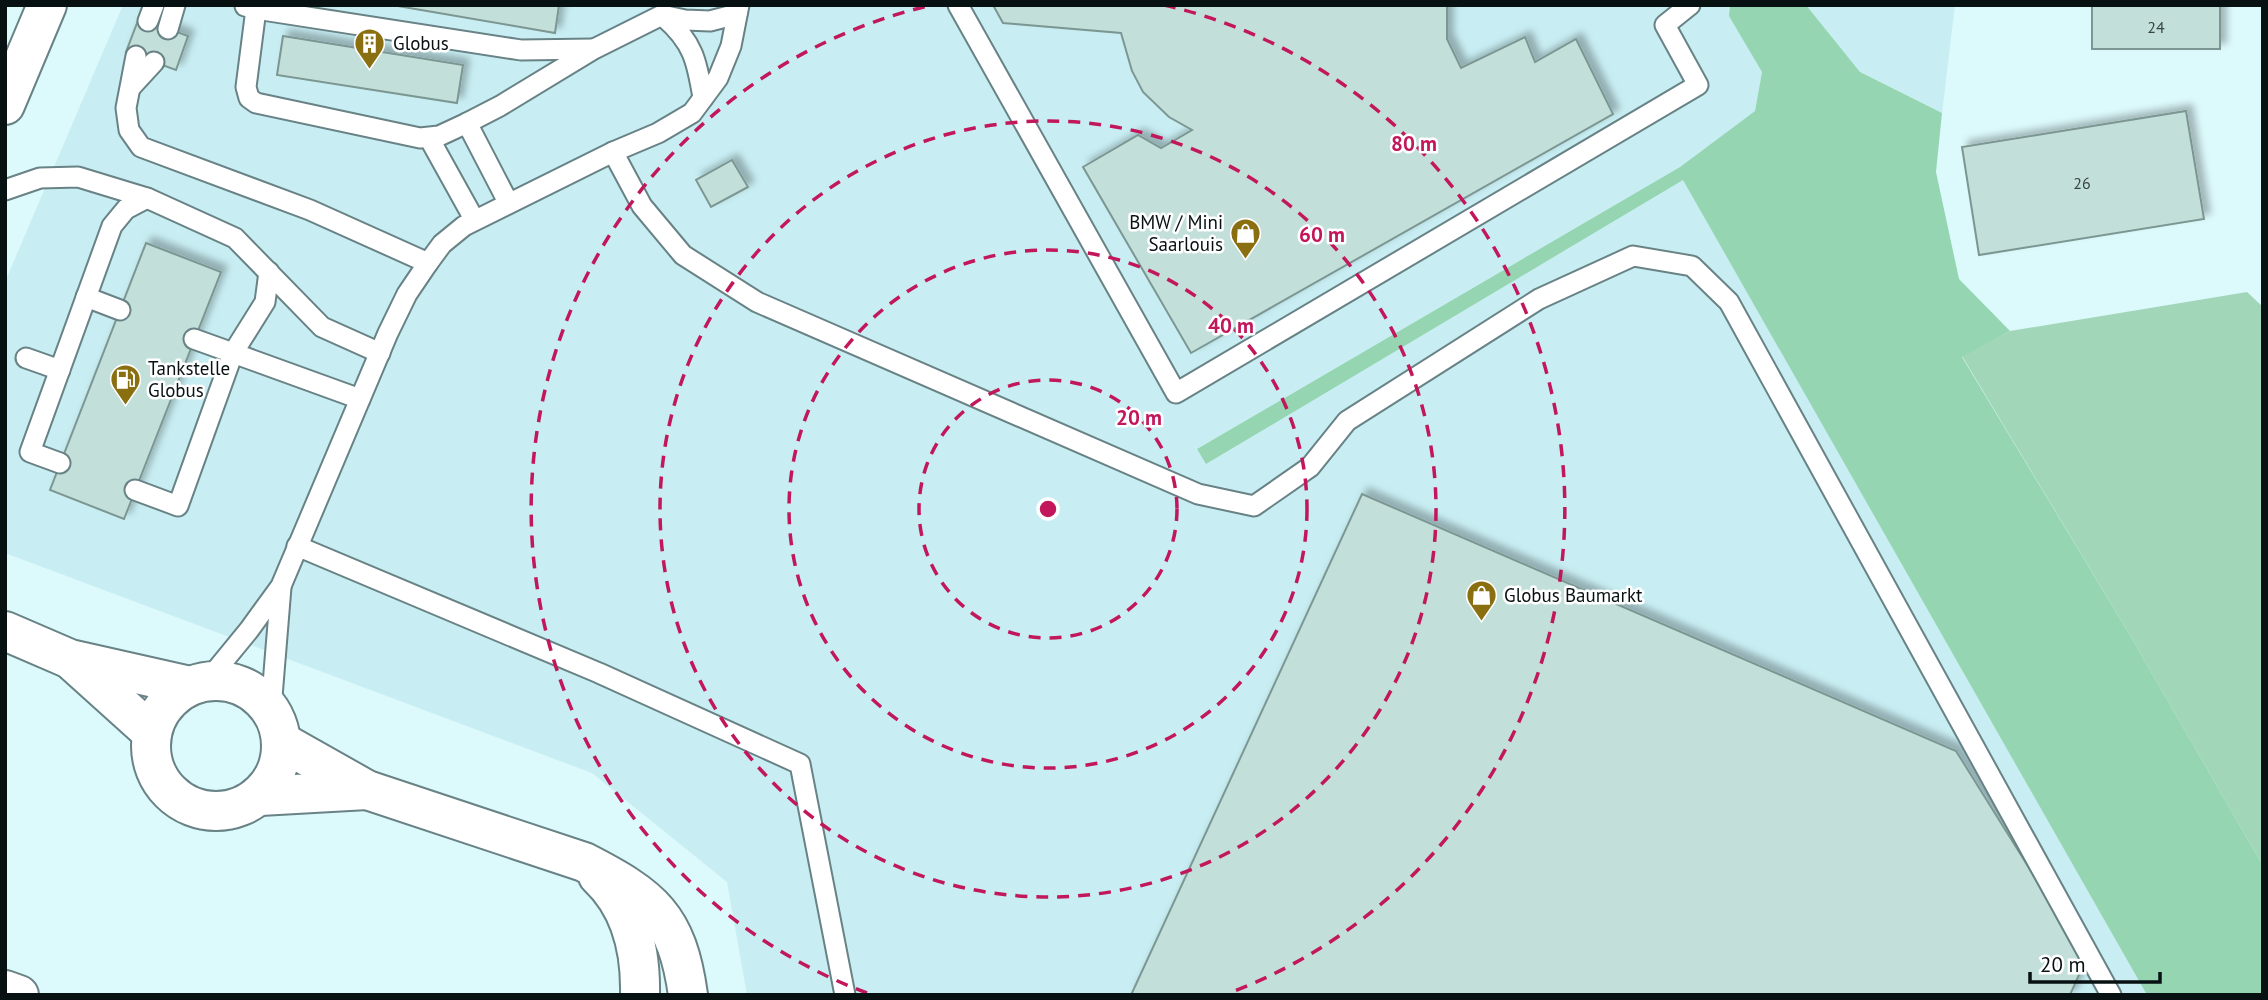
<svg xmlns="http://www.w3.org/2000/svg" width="2268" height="1000" viewBox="0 0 2268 1000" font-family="'PT Sans',sans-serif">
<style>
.built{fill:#c8eef3}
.green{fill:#a2d6b9}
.forest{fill:#95d5b2}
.building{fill:#c3dfda;stroke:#7c9792;stroke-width:2;filter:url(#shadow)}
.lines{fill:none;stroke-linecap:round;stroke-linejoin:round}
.service-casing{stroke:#688285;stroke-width:23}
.tertiary-casing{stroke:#688285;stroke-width:42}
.primary-casing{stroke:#688285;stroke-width:42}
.service{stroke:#fff;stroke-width:19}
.tertiary{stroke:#fff;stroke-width:38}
.primary{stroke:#fff;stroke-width:38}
.ring{fill:none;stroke:#c2185b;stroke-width:3.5;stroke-dasharray:12 9}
.labels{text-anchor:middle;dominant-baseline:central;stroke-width:5;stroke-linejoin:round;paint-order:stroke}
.number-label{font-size:16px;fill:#364444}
.poi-label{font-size:19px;fill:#071112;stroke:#fff;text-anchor:start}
.centre{fill:#c2185b;stroke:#fff;stroke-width:3.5}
.ring-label{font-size:21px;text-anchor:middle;font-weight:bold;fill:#c2185b;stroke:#fff;stroke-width:5;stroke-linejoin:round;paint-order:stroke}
</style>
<defs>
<filter id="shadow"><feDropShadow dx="6" dy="-6" stdDeviation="3.5" flood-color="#0004"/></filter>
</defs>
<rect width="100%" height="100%" fill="#dcf9fc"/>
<g class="built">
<polygon points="123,5 1730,5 1730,16 1762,72 1755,111 1680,167 1197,449 1206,464 1683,179 2147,995 747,995 727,882 592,773 5,553 5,282"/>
<polygon points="1806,5 1955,5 1942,113 1860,72"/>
</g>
<polygon class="green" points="2247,292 2263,307 2263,866 2128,632 1962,356 2010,331"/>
<polygon class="forest" points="1730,5 1806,5 1860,72 1942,113 1936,172 1959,279 2010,331 1962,357 2128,632 2263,866 2263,995 2147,995 1683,180 1206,464 1197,449 1680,167 1755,111 1762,72 1729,16"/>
<g class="building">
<polygon points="392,5 559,5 555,33"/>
<polygon points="993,5 1447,5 1447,39 1461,68 1525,37 1535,62 1576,39 1613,114 1191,353 1083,167 1138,135 1161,148 1192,130 1169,117 1143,92 1132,71 1121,33 1003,23"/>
<rect x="2092" y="5" width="128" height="44"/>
<polygon points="139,18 188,36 176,70 126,52"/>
<polygon points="283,36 463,65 457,103 277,75"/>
<polygon points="2186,111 2204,219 1979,255 1962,147"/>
<polygon points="732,160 748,187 711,207 696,180"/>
<polygon points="146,243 221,272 124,519 50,490"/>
<polygon points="1362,494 1956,751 2086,959 2070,995 1131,995"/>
</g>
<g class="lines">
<defs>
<g id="service">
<polyline points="958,5 1176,393 1698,85 1665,25 1690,5"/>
<polyline points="245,6 256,9 521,50 593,49"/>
<polyline points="256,9 246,87 249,98 256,103 420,138 439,136 467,123 500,106 594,49 662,15 685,20 710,21 737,14"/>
<path d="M 664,17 C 693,42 697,61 703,98"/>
<polyline points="148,21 154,5"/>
<polyline points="168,29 175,5"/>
<polyline points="136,56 126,108 129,130 141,147 310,210 428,263"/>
<polyline points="131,87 154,62"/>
<polyline points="467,123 508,202"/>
<polyline points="429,138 474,219"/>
<polyline points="613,152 642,206 683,255 757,302 1198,494 1254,506 1310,467 1347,421 1539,299 1633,256 1692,266 1729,302 2111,995"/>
<polyline points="5,190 40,178 78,177 147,198 235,238 322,327 380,353"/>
<polyline points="86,297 120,310"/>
<polyline points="194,339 233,353 265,302 269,272"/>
<polyline points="26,358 60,370"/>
<polyline points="60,463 30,452 112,226 126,209 147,198"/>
<polyline points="135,490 178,506 233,353 360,399"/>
<polyline points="297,546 599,673 800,764 845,995"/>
<polyline points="208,680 249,630 281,586 388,333 407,294 428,263 442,244 464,226 613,152 658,133 692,113 718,78 731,46 739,5"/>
<polyline points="271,709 281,587"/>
</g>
<g id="tertiary">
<polyline points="5,105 47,5"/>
<polyline points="5,631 70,659 190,686"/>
<polyline points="71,660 152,733"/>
<circle cx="216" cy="746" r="65"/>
</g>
<g id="primary">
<path d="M 282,742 L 367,790 L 584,862 C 652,897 677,916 688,995"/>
<polyline points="260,796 367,790"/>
<path d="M 598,876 C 631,907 641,951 640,995"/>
<polyline points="5,990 19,995"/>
</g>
</defs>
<use href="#service" class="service-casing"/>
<use href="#tertiary" class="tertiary-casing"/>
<use href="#primary" class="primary-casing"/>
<use href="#service" class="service"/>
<use href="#tertiary" class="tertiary"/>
<use href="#primary" class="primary"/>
</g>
<g class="ring">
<circle cx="1048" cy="509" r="129"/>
<circle cx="1048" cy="509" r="259"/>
<circle cx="1048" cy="509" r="388"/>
<path d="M867 993A517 517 0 0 1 932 5M1164 5A517 517 0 0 1 1229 993"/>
</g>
<defs>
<symbol id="building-pin" viewBox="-11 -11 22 30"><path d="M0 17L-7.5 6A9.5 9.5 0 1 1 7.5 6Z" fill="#896f10" stroke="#fff"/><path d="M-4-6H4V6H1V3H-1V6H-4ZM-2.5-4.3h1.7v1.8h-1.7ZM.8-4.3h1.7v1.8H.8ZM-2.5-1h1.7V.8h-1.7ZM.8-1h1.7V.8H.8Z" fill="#fff"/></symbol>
<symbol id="shop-pin" viewBox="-11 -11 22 30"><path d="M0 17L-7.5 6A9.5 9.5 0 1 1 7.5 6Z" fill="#896f10" stroke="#fff"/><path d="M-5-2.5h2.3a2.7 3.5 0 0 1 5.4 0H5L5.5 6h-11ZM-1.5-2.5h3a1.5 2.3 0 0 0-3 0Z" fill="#fff"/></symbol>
<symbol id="fuel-pin" viewBox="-11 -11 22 30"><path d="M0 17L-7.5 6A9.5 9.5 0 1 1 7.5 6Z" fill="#896f10" stroke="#fff"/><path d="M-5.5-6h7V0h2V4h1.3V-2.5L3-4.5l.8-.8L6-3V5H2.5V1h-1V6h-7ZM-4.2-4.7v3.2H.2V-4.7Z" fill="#fff"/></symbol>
</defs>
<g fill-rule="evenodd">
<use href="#building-pin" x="352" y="26" width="35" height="47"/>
<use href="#shop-pin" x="1228" y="216" width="35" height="47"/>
<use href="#fuel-pin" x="108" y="362" width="35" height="47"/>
<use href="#shop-pin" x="1464" y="578" width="35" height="47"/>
</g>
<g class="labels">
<g class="number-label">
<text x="2156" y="27">24</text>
<text x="2082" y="183">26</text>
</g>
<g class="poi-label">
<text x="393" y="43">Globus</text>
<text x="1223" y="222" text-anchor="end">BMW / Mini<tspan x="1223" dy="22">Saarlouis</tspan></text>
<text x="148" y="368">Tankstelle<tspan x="148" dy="22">Globus</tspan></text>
<text x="1504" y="595">Globus Baumarkt</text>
</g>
</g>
<circle cx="1048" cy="509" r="10" class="centre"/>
<g class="ring-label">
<text x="1414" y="151">80 m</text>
<text x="1322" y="242">60 m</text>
<text x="1231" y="333">40 m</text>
<text x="1139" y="425">20 m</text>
</g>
<rect width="2268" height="1000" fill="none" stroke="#071112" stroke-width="14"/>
<path d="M2030 972v10h130v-10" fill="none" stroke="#071112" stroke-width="3.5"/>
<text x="2040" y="972" font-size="21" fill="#071112" stroke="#ffffff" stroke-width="5" paint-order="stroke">20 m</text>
</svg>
